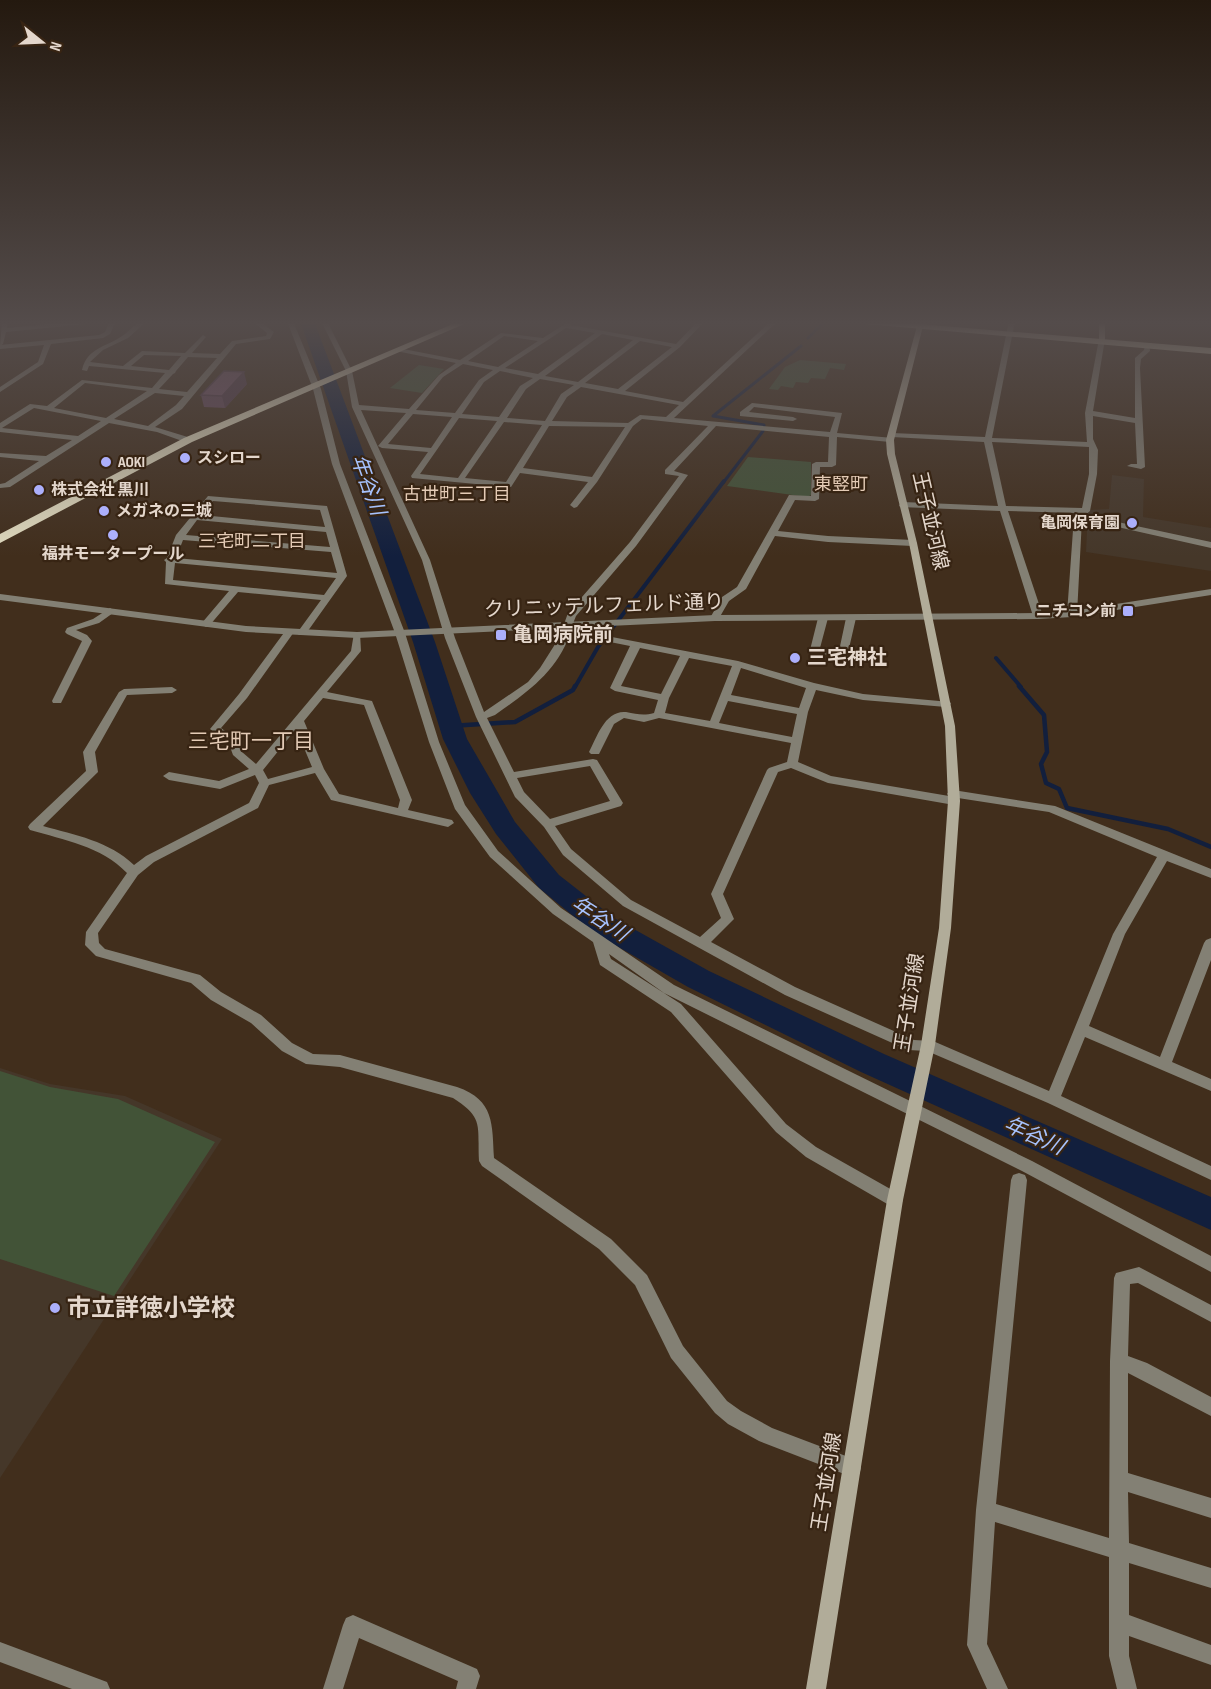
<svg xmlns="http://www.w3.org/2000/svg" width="1211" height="1689" viewBox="0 0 1211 1689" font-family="'Sofia Sans Condensed','Noto Sans JP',sans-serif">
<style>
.education{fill:#453729}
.green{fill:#425337}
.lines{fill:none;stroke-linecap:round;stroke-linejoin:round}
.stream-far2{stroke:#121f3d;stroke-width:3}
.stream-far1{stroke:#121f3d;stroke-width:4}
.stream{stroke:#121f3d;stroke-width:4.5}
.river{fill:#121f3d;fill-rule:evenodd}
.minor{fill:#838074;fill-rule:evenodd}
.tertiary{fill:#838074;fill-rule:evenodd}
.secondary{fill:#b1ac99;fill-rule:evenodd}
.primary{fill:#d4ceb5;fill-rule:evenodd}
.trunk{fill:#e4dec2;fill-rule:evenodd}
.wall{fill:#65475d}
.shaded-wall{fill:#52394c}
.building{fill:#75526c;stroke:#52394c;stroke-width:1.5}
.poi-dot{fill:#acaffb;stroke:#372413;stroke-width:2}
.labels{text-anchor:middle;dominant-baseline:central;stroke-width:4.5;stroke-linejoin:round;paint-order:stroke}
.far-poi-label{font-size:16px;font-weight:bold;fill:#e4d7cc;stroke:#372413;text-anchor:start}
.far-quarter-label{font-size:18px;fill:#e4cbb6;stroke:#372413}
.far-neighbourhood-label{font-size:18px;fill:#e4cbb6;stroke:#372413}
.street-label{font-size:20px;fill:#e4d7cc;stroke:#372413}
.poi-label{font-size:20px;font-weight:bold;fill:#e4d7cc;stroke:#372413;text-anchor:start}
.water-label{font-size:21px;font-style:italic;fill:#a6c2fe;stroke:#372413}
.neighbourhood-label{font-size:21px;fill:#e4cbb6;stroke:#372413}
.near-poi-label{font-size:24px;font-weight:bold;fill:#e4d7cc;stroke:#372413;text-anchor:start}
</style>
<rect width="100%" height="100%" fill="#412e1c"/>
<g class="education">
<polygon points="1112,475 1144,479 1143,517 1211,528 1211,571 1086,552 1088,510 1109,509"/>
<polygon points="0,1068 50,1084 125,1096 222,1139 0,1478"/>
</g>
<g class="green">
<polygon points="800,360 846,364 844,370 830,368 825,379 811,378 808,383 796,382 793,388 781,386 778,390 769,389 785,367"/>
<polygon points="419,365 444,369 422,393 390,388"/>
<polygon points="748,457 811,462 811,495 807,497 727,486"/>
<polygon points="0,1071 50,1087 118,1099 215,1142 114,1296 0,1259"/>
</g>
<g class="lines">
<g class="stream-far2">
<polyline points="808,338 825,321"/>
<polyline points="723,483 763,431 764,425 713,416 801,346"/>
</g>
<g class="stream-far1">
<polyline points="996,658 1021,687"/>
<polyline points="575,687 598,647 724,481"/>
</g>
<g class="stream">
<polyline points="1019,686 1044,715 1047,752 1041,764 1046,783 1059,789 1067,808 1168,829 1211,847"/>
<polyline points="450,726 515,722 573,690 575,686"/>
</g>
<polygon class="river" points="300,321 314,321 435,642 467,739 515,822 559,875 614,918 709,971 884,1054 1211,1197 1211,1230 861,1072 688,987 594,933 539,888 496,834 470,793 443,739 413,642"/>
<g class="minor">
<polygon points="110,321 116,321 110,334 103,338 51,344 43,364 0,392 0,387 38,362 44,345 0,349 0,345 99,335 105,332"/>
<path d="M 140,321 L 147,321 L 128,338 L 103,350 L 90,362 L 123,366 L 142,351 L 185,353 L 203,335 L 206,337 L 192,353 L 220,354 L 232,341 L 266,336 L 267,333 L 252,321 L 259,321 L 274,332 L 270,339 L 236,344 L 182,409 L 155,427 L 191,438 L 191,442 L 185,442 L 157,432 L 109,423 L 10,487 L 0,488 L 0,484 L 5,483 L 39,461 L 0,457 L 0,453 L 46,456 L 72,440 L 0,432 L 0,423 L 30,404 L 47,406 L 82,380 L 152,388 L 165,373 L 89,366 L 87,371 L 82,370 C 87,347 108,347 125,334 C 130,330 134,325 140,321 ZM 144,355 L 181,356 L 169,370 L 131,366 ZM 188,357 L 217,358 L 187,392 L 159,389 L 173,374 L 175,373 L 176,371 ZM 85,383 L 147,391 L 106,418 L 54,408 ZM 155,393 L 184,396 L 176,405 L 148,426 L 114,419 ZM 34,408 L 101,421 L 78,436 L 2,428 Z"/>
<polygon points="287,321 293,321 321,389 340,464 405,633 439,742 465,805 498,851 561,908 674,985 1032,1161 1211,1256 1211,1272 1022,1171 664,993 609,954 611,959 681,1004 786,1124 816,1147 901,1195 903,1200 901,1205 895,1207 889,1205 806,1157 776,1132 671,1012 600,965 593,942 553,914 490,857 455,809 429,742 395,633 332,464 313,389"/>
<path d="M 321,321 L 327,321 L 352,371 L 359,405 L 409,409 L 439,375 L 456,363 L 396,351 L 396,349 L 398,348 L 460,360 L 501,333 L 543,338 L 565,324 L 676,344 L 698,321 L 705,321 L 680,347 L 625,391 L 683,402 L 771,321 L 778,321 L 674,418 L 830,432 L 835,417 L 754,407 L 749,412 L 793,417 L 797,419 L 793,421 L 740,416 L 740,412 L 752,403 L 842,413 L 837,433 L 893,438 L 893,442 L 890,442 L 837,437 L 836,465 L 832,467 L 820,467 L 819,499 L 815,501 L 795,500 L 778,531 L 828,536 L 913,540 L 917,543 L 913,546 L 828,542 L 775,536 L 746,589 L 729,601 L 718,620 L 712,620 L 710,618 L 722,597 L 737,587 L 789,495 L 811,496 L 812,464 L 816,462 L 828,462 L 829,437 L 716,426 L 674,471 L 688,475 L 636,546 L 576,616 L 572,626 L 575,630 L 738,661 L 814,683 L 863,694 L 950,702 L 951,704 L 946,707 L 863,700 L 816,690 L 808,712 L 798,762 L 831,776 L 949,796 L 947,794 L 949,791 L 953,790 L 1055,806 L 1211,869 L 1211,878 L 1167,861 L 1125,934 L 1089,1026 L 1160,1057 L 1204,943 L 1206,940 L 1211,938 L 1211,960 L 1172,1062 L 1211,1079 L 1211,1091 L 1085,1037 L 1061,1096 L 1211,1166 L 1211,1180 L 1048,1103 L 927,1051 L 908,1050 L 785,995 L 623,906 L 563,855 L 544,827 L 515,797 L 476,717 L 445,638 L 422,560 L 352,407 L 346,371 ZM 566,328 L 595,333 L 538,374 L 505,368 ZM 602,334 L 633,340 L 578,382 L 545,376 ZM 504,336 L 538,341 L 498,367 L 468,361 ZM 640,341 L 672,347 L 618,389 L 585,383 ZM 463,364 L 493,370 L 479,380 L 455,413 L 416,410 L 443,377 ZM 500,371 L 533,378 L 520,386 L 499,417 L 462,414 L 484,382 ZM 540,379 L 574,385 L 561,394 L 545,421 L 507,418 L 526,389 ZM 581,387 L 679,405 L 666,417 L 640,415 L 628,423 L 552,421 L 567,397 ZM 361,410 L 406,413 L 378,446 L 382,448 L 428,452 L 411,476 L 412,478 L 508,487 L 511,487 L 520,473 L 588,482 L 570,505 L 574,508 L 577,507 L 597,482 L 633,426 L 642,419 L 708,426 L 665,470 L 665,474 L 679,476 L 630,542 L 568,613 L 559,638 L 540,668 L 528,682 L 484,712 L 455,638 L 430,560 ZM 413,414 L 452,417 L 431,448 L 388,444 ZM 459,418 L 497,421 L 458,478 L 420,474 ZM 504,422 L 542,425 L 506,482 L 465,478 ZM 549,426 L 625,427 L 592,477 L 523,468 ZM 570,634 L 630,646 L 610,688 L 615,691 L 658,700 L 654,713 C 643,716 637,714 626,712 C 605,710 597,737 589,752 L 591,754 L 599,754 L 614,724 L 624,718 L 644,722 L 659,718 L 791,743 L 787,762 L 769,768 L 767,770 L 711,894 L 721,918 L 700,937 L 631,900 L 571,849 L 555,826 L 621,806 L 623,803 L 597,760 L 593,759 L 514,772 L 487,718 L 495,715 C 526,693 556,673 570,634 ZM 640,648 L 680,656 L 661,694 L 621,686 ZM 689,658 L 732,666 L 710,721 L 665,713 L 669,698 ZM 741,668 L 806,688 L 799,708 L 731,695 ZM 728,701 L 797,714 L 792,737 L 719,723 ZM 590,766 L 610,801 L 550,819 L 524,792 L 517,778 ZM 791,768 L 828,783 L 954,805 L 958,804 L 960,801 L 958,798 L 1049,812 L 1157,857 L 1113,934 L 1049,1091 L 933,1041 L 914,1040 L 795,987 L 711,942 L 734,919 L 723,894 L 778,772 Z"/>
<path d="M 1009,321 L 1015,321 L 992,438 L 1087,442 L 1085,413 L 1099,339 L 1102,337 L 1105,339 L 1093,411 L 1135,418 L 1135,358 L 1144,350 L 1145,343 L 1149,343 L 1150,351 L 1141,359 L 1140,368 L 1145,467 L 1141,469 L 1127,466 L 1131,464 L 1137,464 L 1135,423 L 1093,416 L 1093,439 L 1098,450 L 1097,474 L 1090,511 L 1085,515 L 1211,542 L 1211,548 L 1082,519 L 1077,614 L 1072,617 L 1067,614 L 1074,516 L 1077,513 L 1008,511 L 1043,616 L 1038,619 L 1033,616 L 1000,511 L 900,507 L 899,505 L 903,502 L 998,506 L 984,442 L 892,437 L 888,435 L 892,433 L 985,437 ZM 992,442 L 1089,447 L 1089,474 L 1082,508 L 1006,506 Z"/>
<path d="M 208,496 L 327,506 L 347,576 L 305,635 L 299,635 L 297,633 L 321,600 L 238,592 L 209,626 L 206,627 L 201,624 L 229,591 L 165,584 L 166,562 L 164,560 L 167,558 L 176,535 ZM 213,501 L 320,510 L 325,527 L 201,515 ZM 197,520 L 326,532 L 330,547 L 186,535 ZM 183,540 L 331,552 L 337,573 L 176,558 ZM 175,563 L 336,578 L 324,595 L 173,580 Z"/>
<polygon points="110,608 115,611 113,613 99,623 76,630 87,635 92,641 61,703 53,703 52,701 82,641 67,634 65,632 67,628 93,619"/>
<polygon points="823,615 828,618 820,648 839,651 846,618 851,615 856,618 847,657 815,653 810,650 818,618"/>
<path d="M 289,629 L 294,632 L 247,698 L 221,728 L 238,741 L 242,752 L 256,764 L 351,651 L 354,633 L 360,633 L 361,651 L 327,692 L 372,701 L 412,800 L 408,810 L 452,820 L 454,823 L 448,827 L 331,800 L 315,773 L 269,785 L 258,808 L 154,862 L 138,875 L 98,933 L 99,943 L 105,949 L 200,975 L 221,992 L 261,1015 L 292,1043 L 313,1054 L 340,1055 L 457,1087 C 495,1100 492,1125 494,1158 L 611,1239 L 647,1275 L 683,1346 L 727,1401 L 741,1411 L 772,1428 L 859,1461 L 861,1468 L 859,1475 L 852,1477 L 759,1441 L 728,1424 L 715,1413 L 671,1358 L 635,1285 L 599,1249 L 482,1166 L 479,1161 C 477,1127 485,1118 453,1098 L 340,1067 L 306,1064 L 282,1051 L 251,1023 L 211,1000 L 191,983 L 96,956 L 85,945 L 86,932 L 127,873 C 101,846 64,840 30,830 L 28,827 L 30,824 L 86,771 L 83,752 L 119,692 L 124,689 L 172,687 L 177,690 L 172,693 L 127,695 L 95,752 L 98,772 L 43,826 C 75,835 109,841 134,865 L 146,856 L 249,803 L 259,783 L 255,775 L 220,789 L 169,780 L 163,776 L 169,772 L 219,781 L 249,769 L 233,755 L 229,744 L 210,729 L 239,694 L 286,630 ZM 323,698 L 364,705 L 400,800 L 398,808 L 339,794 L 324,769 L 304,721 ZM 296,729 L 312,767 L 268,779 L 263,770 Z"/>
<polygon points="1019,1173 1025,1175 1027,1180 996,1504 1109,1538 1110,1361 1114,1278 1116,1273 1139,1267 1211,1305 1211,1322 1138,1283 1130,1284 1128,1356 1147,1363 1211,1397 1211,1416 1128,1373 1128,1473 1211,1498 1211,1518 1128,1492 1129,1543 1211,1568 1211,1588 1129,1563 1129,1615 1211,1645 1211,1665 1129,1636 1129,1656 1137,1689 1117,1689 1109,1656 1109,1557 995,1522 987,1644 1008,1689 987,1689 967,1645 976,1510 1011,1180 1013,1175"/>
<polygon points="353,1615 477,1669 480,1676 476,1689 456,1689 458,1681 359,1638 343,1689 323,1689 343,1625 346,1618"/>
<polygon points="0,1642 107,1682 110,1689 72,1689 0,1662"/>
</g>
<g class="tertiary">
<polygon points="2,321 8,321 7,328 77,321 99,321 96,323 6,332 3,344 0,346"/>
<polygon points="568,321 575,321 567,327 563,327 563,325"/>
<polygon points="1211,589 1211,595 1072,617 1038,619 715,621 357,638 246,632 0,600 0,594 246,626 357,632 715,615 1038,613 1072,611"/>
</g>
<g class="secondary">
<polygon points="1099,321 1105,321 1105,339 1102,341 1099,339"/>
<polygon points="920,324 923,326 894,440 895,454 917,543 955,726 960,801 951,928 935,1045 903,1200 826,1689 806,1689 887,1200 921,1045 939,928 948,801 945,726 909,543 887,454 886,440 917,326"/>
</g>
<polygon class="primary" points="850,321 882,321 1211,348 1211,354 854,323"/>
<polygon class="trunk" points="460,321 471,321 192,442 0,543 0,534 184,438"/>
</g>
<polygon class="wall" points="247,384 225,408 204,407 201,395"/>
<polygon class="shaded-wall" points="244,372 247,384 225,408 222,396"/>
<polygon class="building" points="224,371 244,372 222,396 201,395"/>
<linearGradient id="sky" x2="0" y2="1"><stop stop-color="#24190f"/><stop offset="0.58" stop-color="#544c4b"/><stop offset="1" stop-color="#544c4b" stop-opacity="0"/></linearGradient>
<rect width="1211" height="557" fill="url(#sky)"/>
<g class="poi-dot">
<circle cx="185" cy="458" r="6"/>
<circle cx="106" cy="462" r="6"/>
<circle cx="39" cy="490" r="6"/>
<circle cx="104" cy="511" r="6"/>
<circle cx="1132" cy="523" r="6"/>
<circle cx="113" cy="535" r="6"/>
<rect x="1122" y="605" width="12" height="12" rx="3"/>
<rect x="495" y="629" width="12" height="12" rx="3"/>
<circle cx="795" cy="658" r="6"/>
<circle cx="55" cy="1308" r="6"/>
</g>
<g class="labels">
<g class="far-poi-label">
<text x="197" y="458">スシロー</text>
<text x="118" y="462">AOKI</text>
<text x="51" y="490">株式会社 黒川</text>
<text x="116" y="511">メガネの三城</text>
<text x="1120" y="523" text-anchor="end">亀岡保育園</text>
<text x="113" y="554" text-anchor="middle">福井モータープール</text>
<text x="1116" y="611" text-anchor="end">ニチコン前</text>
</g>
<g class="far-quarter-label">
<text x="841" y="484">東竪町</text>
</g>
<g class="far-neighbourhood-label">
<text x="457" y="494">古世町三丁目</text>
<text x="252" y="541">三宅町二丁目</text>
</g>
<g class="street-label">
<text transform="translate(930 521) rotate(77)">王子並河線</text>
<text transform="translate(604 606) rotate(-2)">クリニッテルフェルド通り</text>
<text transform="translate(910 1003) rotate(-81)">王子並河線</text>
<text transform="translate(827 1482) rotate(-81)">王子並河線</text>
</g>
<g class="poi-label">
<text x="513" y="635">亀岡病院前</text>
<text x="807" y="658">三宅神社</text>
</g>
<g class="water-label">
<text transform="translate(368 485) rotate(70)">年谷川</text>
<text transform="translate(600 919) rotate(33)">年谷川</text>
<text transform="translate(1034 1136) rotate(24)">年谷川</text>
</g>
<g class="neighbourhood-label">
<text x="251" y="741">三宅町一丁目</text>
</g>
<g class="near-poi-label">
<text x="67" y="1308">市立詳徳小学校</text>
</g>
</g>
<g transform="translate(42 42) rotate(108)" stroke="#372413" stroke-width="4.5" paint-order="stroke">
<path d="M0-4.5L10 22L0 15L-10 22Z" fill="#e4d7cc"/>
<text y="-9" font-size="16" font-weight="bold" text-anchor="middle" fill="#e4d7cc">N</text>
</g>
</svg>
